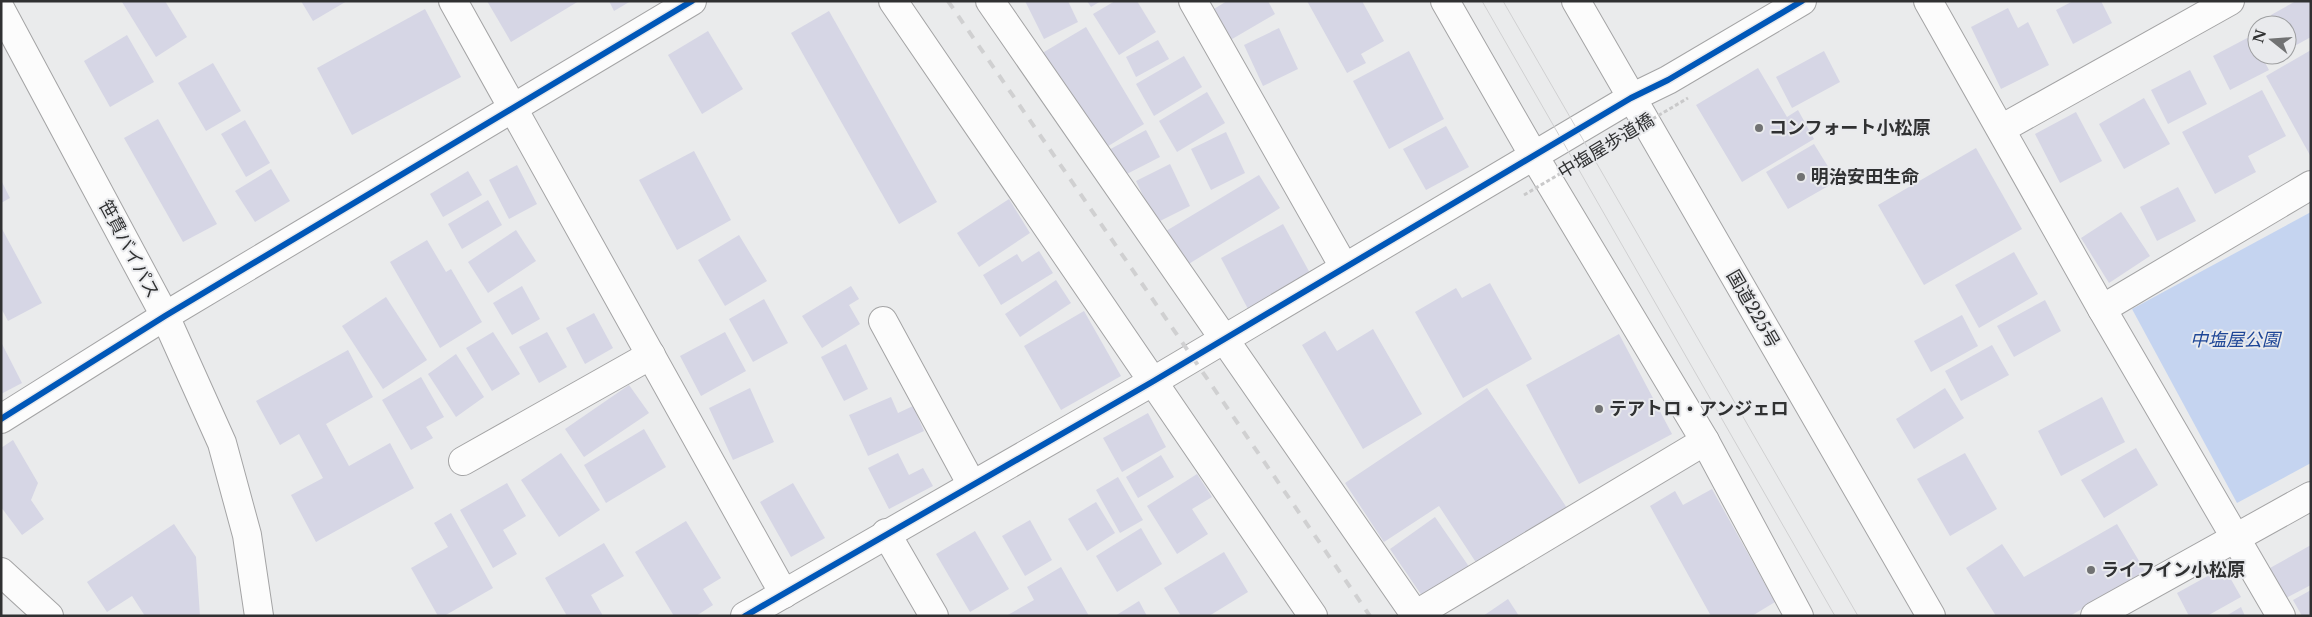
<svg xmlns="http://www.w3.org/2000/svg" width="2312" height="617" viewBox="0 0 2312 617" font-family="'Libre Baskerville','Noto Sans JP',serif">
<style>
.green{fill:#c5d4f0}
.building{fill:#d6d6e5}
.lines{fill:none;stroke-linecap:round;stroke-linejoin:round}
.minor-casing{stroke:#a4a4a5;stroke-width:30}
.primary-casing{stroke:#a4a4a5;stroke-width:30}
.trunk-casing{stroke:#a4a4a5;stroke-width:30}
.minor{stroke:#fcfcfc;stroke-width:28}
.primary{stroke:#fcfcfc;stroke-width:28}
.trunk{stroke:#fcfcfc;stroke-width:28}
.tram{stroke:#d0d0d1;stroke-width:1}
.rail{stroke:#d0d0d1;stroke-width:4;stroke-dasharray:9 9;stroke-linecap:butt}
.path-bridge{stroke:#c9c9ca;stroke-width:3;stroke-dasharray:4 2.5;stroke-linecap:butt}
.cycleway-casing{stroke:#e9eaed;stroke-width:9}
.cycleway{stroke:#0057b8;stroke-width:6}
.poi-dot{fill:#717273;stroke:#e9eaed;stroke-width:2}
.labels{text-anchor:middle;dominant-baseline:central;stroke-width:4;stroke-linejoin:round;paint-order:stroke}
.poi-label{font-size:18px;font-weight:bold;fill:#303132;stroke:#e9eaed;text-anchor:start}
.street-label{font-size:18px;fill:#303132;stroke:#e9eaed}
.park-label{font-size:18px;font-style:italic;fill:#1e4697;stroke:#e9eaed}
</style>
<rect width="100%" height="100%" fill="#eaebec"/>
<polygon class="green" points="2311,212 2311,463 2237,503 2132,309"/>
<g class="building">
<polygon points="124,1 165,1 187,37 156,57 122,2"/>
<polygon points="301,1 347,1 313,21"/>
<polygon points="487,1 579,1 511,42"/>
<polygon points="609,1 631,1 614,11"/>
<polygon points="1025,1 1068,1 1078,22 1044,39"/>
<polygon points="1087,1 1101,1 1091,7"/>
<polygon points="1115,1 1137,1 1156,32 1119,55 1093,14"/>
<polygon points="1227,1 1268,1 1275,14 1227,42 1209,12"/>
<polygon points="1307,1 1362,1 1384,41 1361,54 1366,63 1347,73"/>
<polygon points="2073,1 2101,1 2112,23 2073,44 2056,10"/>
<polygon points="2296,1 2311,1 2311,37 2289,49 2287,25 2277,25 2271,15"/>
<polygon points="2008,8 2018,28 2028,22 2049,65 2001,89 1971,27"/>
<polygon points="425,9 461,77 352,135 317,68"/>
<polygon points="829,11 937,202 899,224 791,33"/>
<polygon points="1086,27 1144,124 1097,153 1039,55"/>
<polygon points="1279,28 1298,69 1263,86 1244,45"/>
<polygon points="708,31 743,89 702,114 668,55"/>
<polygon points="127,35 154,82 110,107 84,61"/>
<polygon points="2251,36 2257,47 2257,55 2261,55 2269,70 2230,90 2213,56"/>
<polygon points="1158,40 1169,59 1136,77 1126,57"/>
<polygon points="2311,50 2311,157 2266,76"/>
<polygon points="1409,51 1444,119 1389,149 1353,81"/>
<polygon points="1824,51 1840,82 1792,108 1776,77"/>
<polygon points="1184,56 1202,87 1154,116 1136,84"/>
<polygon points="213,63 241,111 206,131 178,83"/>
<polygon points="1758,68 1787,117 1798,110 1814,139 1742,182 1696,105"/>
<polygon points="2190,70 2207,104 2168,124 2151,90"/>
<polygon points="2262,90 2286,136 2248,156 2256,172 2215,194 2182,132"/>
<polygon points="1207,92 1225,123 1177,152 1159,121"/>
<polygon points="2144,98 2170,144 2124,169 2099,124"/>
<polygon points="2076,112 2102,161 2060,183 2035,134"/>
<polygon points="158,119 217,224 183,242 124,138"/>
<polygon points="245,120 270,163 246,177 221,134"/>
<polygon points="1446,126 1469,167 1426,190 1403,149"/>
<polygon points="1146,130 1160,157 1117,179 1103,153"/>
<polygon points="1226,132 1245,173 1211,190 1191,149"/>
<polygon points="1814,144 1837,181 1788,209 1766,172"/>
<polygon points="1976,148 2022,229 1924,285 1878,205"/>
<polygon points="694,151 731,220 677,250 639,180"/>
<polygon points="1170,164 1190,206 1156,223 1136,181"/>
<polygon points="517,165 537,204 509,219 489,180"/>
<polygon points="271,169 290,201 255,222 235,191"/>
<polygon points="468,171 482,195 443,217 430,194"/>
<polygon points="1259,175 1280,208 1187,265 1166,231"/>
<polygon points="1,180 10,198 1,203"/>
<polygon points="2178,187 2196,221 2157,241 2140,207"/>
<polygon points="1009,199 1030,233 979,267 957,233"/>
<polygon points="488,200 502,225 462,249 448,224"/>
<polygon points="2121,212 2150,256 2109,283 2081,238"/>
<polygon points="1283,224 1311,275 1248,309 1221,258"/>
<polygon points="1,227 42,303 8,321 1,308"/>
<polygon points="516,230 536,261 488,293 468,262"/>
<polygon points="739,235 767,281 725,306 698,260"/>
<polygon points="427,240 446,272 451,269 482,322 440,348 390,262"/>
<polygon points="1039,251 1053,273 1001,305 983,275 1017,254 1022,262"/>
<polygon points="2014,252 2038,294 1979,328 1955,285"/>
<polygon points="1056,280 1071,303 1020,337 1005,314"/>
<polygon points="1490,283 1532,359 1463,398 1415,312 1456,288 1462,298"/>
<polygon points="522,286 540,319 512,335 493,303"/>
<polygon points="851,286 859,299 849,305 860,324 822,348 802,316"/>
<polygon points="386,297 427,360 383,389 342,326"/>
<polygon points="764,299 788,343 753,362 729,319"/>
<polygon points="2045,300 2061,331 2014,357 1997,326"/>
<polygon points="1084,311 1121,376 1061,410 1024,346"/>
<polygon points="594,313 613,348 585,364 566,328"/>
<polygon points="1962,315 1978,346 1931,372 1914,341"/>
<polygon points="1373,329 1422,414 1363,449 1302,345 1325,331 1337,351"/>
<polygon points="493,332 520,374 492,391 466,348"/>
<polygon points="547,332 567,367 539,383 519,347"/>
<polygon points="725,332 746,371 701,396 680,356"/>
<polygon points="1619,334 1672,434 1579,484 1526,385"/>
<polygon points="1,342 22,383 1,394"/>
<polygon points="846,344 868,389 844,401 821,357"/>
<polygon points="1992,345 2009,375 1961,401 1945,371"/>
<polygon points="348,350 373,397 326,424 349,466 390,443 414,488 316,542 291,495 323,478 299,434 280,445 256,401"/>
<polygon points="456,354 484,397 456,417 428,374"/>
<polygon points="421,377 444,417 426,427 433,438 411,450 382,400"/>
<polygon points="629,385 649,413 584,457 565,429"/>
<polygon points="750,388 774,442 733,460 709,408"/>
<polygon points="1487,388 1567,508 1479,567 1439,506 1384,542 1345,483"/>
<polygon points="1945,388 1964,418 1914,449 1896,419"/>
<polygon points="891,397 898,413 913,406 924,431 868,456 849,415"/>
<polygon points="2102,397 2125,442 2061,476 2038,431"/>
<polygon points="1148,413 1166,447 1122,472 1103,438"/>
<polygon points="644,429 666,467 606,503 584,465"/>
<polygon points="13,440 38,483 31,500 44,519 22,535 1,507 1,448"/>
<polygon points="2136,448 2158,485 2104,518 2081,480"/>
<polygon points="561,453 600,510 559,537 521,480"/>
<polygon points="898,453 909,475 923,468 933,486 889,509 868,468"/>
<polygon points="1965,453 1997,509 1950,536 1917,479"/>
<polygon points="1161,455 1174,477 1138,498 1126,477"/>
<polygon points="1197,474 1212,497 1192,509 1208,534 1177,554 1147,506"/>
<polygon points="1118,477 1143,520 1120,533 1096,490"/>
<polygon points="507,483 526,516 503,530 517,554 493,568 460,510"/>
<polygon points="793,483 825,538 791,557 760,502"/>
<polygon points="1712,489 1775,602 1752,616 1711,616 1650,506 1675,491 1683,505"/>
<polygon points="1096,502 1115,533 1087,551 1068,519"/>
<polygon points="451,513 493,588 444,616 438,616 411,568 448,547 434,523"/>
<polygon points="1435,517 1474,574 1429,606 1390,549"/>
<polygon points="1030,520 1052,560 1025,576 1002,536"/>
<polygon points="686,521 721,578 703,589 713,605 696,616 674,616 635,552"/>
<polygon points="174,524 196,557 200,616 145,616 132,596 107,612 87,582"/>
<polygon points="2117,524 2145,571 2070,616 1996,616 1966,568 2002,544 2024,577"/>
<polygon points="1141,528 1162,564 1117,592 1096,556"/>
<polygon points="975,531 1009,589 970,612 936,554"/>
<polygon points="604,543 624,576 591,595 603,616 567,616 545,578"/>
<polygon points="2311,545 2311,585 2286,598 2270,568"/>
<polygon points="1224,552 1248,592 1209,616 1181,616 1164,588"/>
<polygon points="1061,567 1089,616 1006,616 1034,600 1027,587"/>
<polygon points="2224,567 2241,597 2207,616 2189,616 2177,593"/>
<polygon points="2311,590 2311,616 2302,616 2293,600"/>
<polygon points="1508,599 1519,616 1483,616"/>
<polygon points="1139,601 1147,616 1115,616"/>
<polygon points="2241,607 2245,616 2226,616"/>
</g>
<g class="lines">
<defs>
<g id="minor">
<polyline points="453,1 784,594"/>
<polyline points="893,1 1313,616"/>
<polyline points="990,1 1416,616"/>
<polyline points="1193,1 1344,267"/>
<polyline points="1445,1 1534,156 1705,441 1799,616"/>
<polyline points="1928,1 2102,309 2281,616"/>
<polyline points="2001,129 2230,1"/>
<polyline points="2102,309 2311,185"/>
<polyline points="883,321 972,485"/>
<polyline points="1,419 165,316 692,1"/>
<polyline points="463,461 651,355"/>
<polyline points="886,533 934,616"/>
<polyline points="1,572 49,616"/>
<polyline points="1415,615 1705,441"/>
<polyline points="745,616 1152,382 1631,98 1668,80 1802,1"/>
<polyline points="2095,616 2311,496"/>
</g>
<polyline id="primary" points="1,10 165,316 222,443 247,535 259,616"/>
<polyline id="trunk" points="1576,1 1931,616"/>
</defs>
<use href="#minor" class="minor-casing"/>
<use href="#primary" class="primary-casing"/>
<use href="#trunk" class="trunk-casing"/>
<use href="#minor" class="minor"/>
<use href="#primary" class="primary"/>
<use href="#trunk" class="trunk"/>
<g class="tram">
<polyline points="1482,1 1835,616"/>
<polyline points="1503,1 1858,616"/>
</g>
<polyline class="rail" points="948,1 1370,616"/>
<polyline class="path-bridge" points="1524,195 1688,98"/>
<defs>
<g id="cycleway">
<polyline points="1,419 165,316 692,1"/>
<polyline points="745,616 1152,382 1631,98 1668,80 1802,1"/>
</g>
</defs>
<use href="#cycleway" class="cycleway-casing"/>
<use href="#cycleway" class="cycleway"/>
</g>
<g class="poi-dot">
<circle cx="1759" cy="128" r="5"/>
<circle cx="1801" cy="177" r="5"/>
<circle cx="1599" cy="409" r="5"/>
<circle cx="2091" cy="570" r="5"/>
</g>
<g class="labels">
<g class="poi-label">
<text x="1769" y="128">コンフォート小松原</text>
<text x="1811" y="177">明治安田生命</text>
<text x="1609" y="409">テアトロ・アンジェロ</text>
<text x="2101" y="570">ライフイン小松原</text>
</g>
<g class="street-label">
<text transform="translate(1606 146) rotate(-31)">中塩屋歩道橋</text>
<text transform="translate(129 249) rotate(62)">笹貫バイパス</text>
<text transform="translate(1753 309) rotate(60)">国道225号</text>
</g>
<g class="park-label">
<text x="2235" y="340">中塩屋公園</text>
</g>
</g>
<rect width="2312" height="617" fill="none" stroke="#303132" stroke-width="5"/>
<g transform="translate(2272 40) rotate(287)"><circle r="24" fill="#e9eaed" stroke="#9fa0a2"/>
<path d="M0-4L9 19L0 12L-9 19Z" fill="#717273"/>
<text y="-8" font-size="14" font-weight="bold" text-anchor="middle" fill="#303132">N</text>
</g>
</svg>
